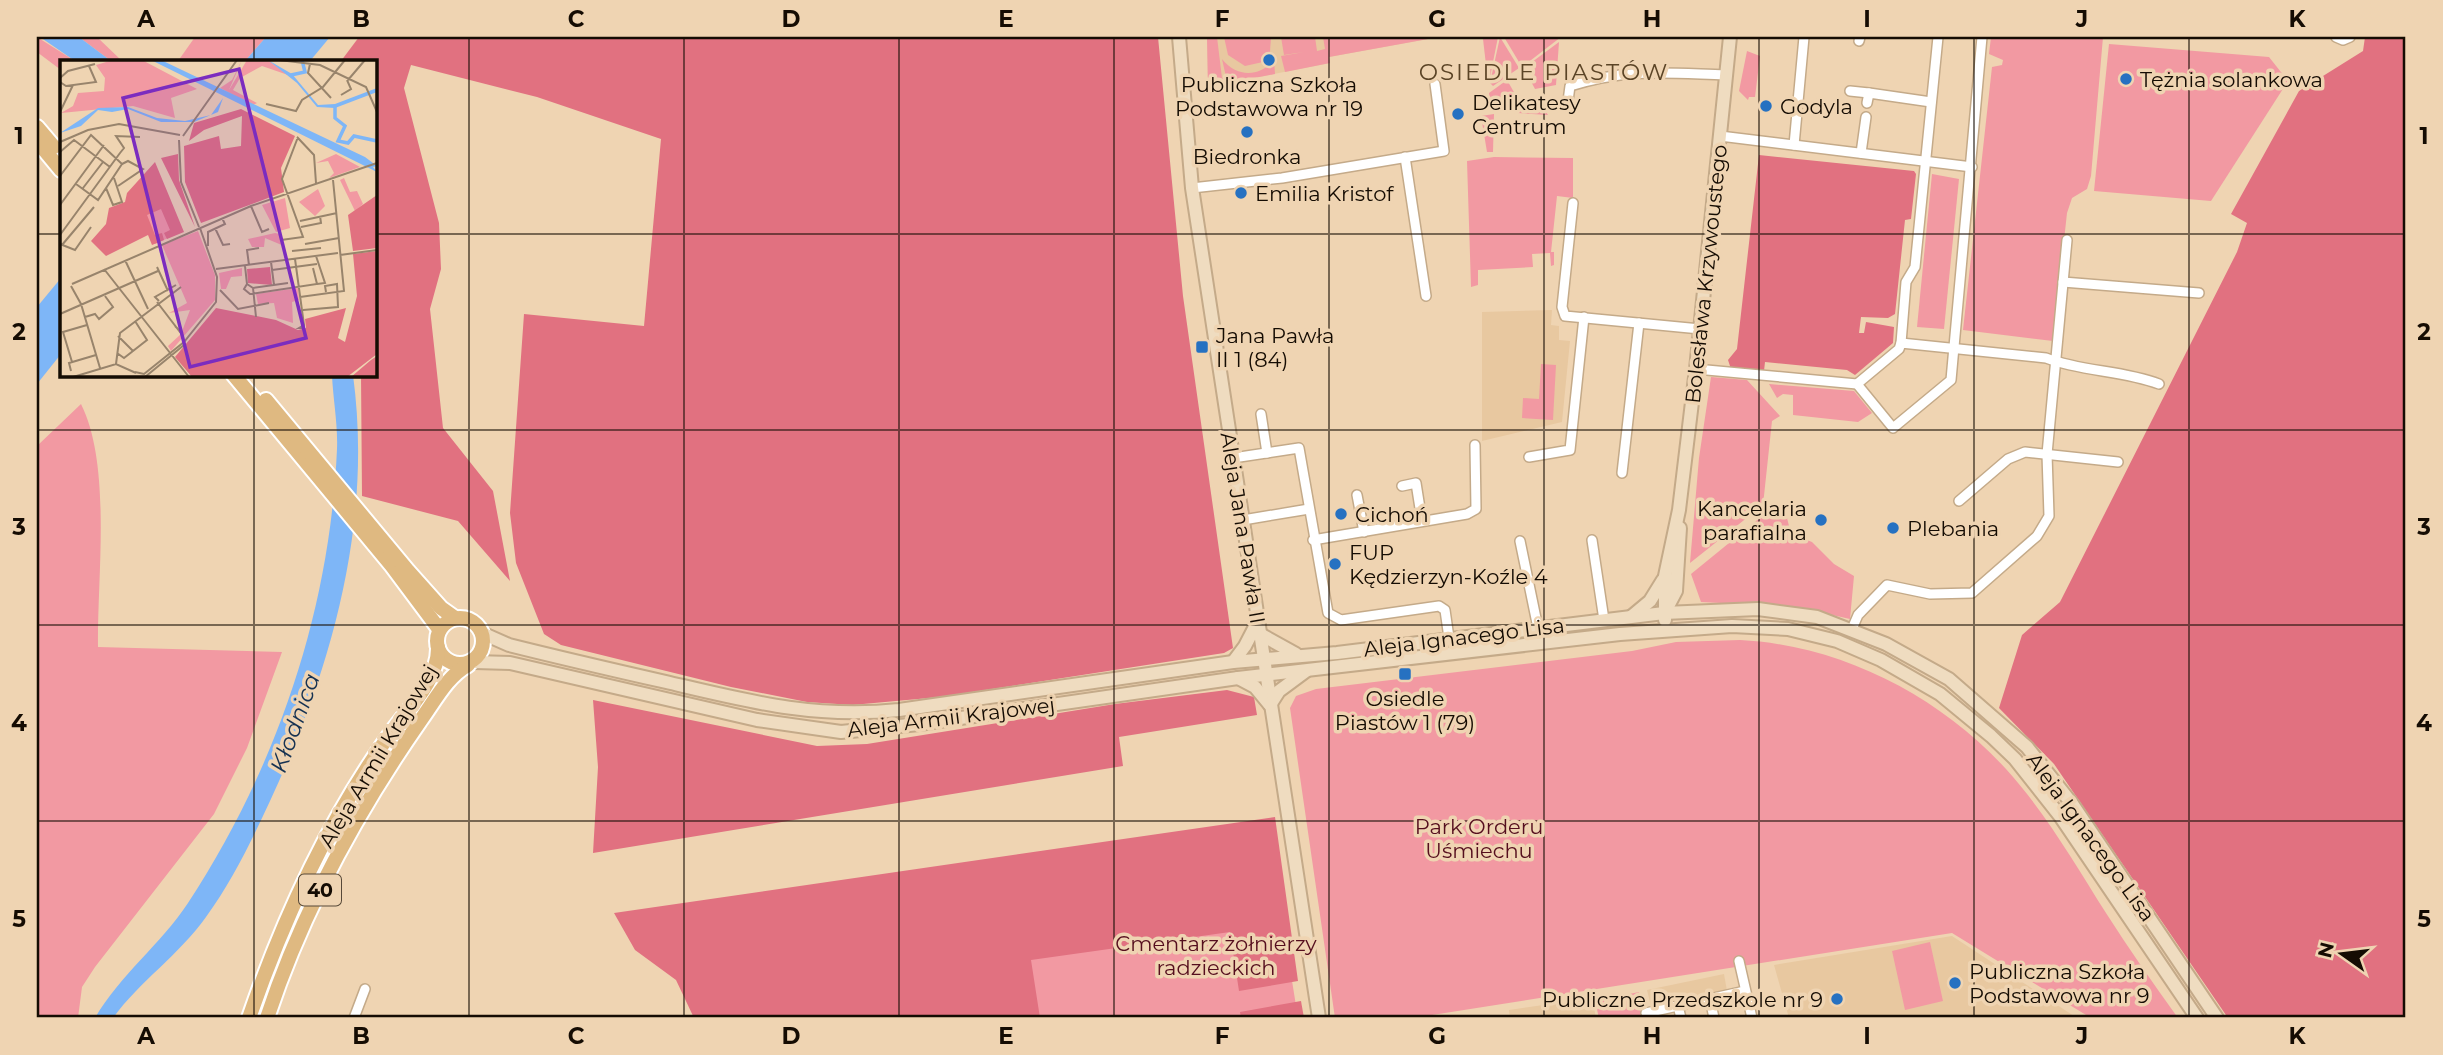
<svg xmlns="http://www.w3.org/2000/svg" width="2443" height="1055" viewBox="0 0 2443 1055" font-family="Montserrat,sans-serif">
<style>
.built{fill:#e8c8a0}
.green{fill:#f299a2}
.forest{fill:#e17180}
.water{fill:#7eb6f7}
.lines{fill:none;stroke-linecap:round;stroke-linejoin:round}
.street-casing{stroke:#c4aa89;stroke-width:12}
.secondary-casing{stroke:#c4aa89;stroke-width:16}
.primary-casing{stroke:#fff;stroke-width:18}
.street{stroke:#fff;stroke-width:9}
.secondary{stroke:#efdcc0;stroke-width:12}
.primary{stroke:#dfb981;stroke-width:14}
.grid{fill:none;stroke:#150c03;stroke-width:2;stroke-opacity:0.55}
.poi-dot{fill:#2671c1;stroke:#efd4b2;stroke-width:2.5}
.labels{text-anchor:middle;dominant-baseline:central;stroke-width:7;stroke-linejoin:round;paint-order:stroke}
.shield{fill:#efd4b2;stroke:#564838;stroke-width:2}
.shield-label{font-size:19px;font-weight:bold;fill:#150c03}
.poi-label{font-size:21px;fill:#150c03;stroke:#efd4b2;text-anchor:start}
.street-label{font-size:21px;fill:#150c03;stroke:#efd4b2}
.park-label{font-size:21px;fill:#550e1e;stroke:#efd4b2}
.neighbourhood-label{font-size:23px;letter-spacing:2px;fill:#5b4426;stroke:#efd4b2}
.water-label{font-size:23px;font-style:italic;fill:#163252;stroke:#efd4b2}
.inset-river{fill:none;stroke:#7eb6f7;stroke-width:3.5}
.inset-road{fill:none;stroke:#98846c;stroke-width:2}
.view{fill:#7b2cbf;fill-opacity:0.15;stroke:#7b2cbf;stroke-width:3.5}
.inset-edge{fill:none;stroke:#150c03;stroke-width:3.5}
.neatline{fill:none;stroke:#150c03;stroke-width:2.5}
.grid-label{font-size:23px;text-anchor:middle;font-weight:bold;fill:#150c03}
</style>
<rect width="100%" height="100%" fill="#efd4b2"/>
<g class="built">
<polygon points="1207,37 1439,37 1329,57 1330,63 1208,87"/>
<polygon points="1552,310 1551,325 1559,326 1559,340 1570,341 1562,422 1482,441 1482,312"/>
<polygon points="1952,936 2077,1018 1789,1018 1774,965"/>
<polygon points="1724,974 1727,991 1651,1006 1647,990"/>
<polygon points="1592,998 1596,1018 1510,1018 1509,1010"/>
</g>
<g class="green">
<polygon points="37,37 75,61 61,61 61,70 37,52"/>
<polygon points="79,37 97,37 122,61 111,61"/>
<polygon points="195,37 266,37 245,61 178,61"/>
<path d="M 1207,37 L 1217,37 L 1222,78 L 1226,77 L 1222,59 C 1236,77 1259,78 1274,60 L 1275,74 L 1208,87 Z"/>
<polygon points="1224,37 1271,37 1270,52 1263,62 1245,66 1228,55"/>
<polygon points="1281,37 1315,37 1317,51 1325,49 1323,37 1439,37 1329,57 1330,63 1285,72 1281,56 1304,52 1284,55"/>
<polygon points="1498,37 1489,82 1488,82 1483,39"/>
<polygon points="1500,37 1519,68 1493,86 1490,83"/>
<polygon points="1504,37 1561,37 1522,67"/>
<polygon points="1991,37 2103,37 2091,176 2087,189 2072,198 2067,213 2053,341 1963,330 1992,67 2002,65 2003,60 1989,54"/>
<polygon points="1559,42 1556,85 1535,89 1524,68"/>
<polygon points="2109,44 2269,57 2288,81 2211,201 2094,191"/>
<polygon points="1747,51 1760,56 1755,97 1749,97 1748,100 1739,91"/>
<polygon points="1507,80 1515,94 1490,103 1489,93"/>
<polygon points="1517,97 1521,105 1541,104 1548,115 1502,112 1493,107"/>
<polygon points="1494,114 1493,152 1487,152 1481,116"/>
<polygon points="1494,157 1573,158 1573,198 1557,196 1551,252 1554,252 1554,265 1551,266 1550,253 1532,254 1533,267 1478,270 1478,285 1471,287 1467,161"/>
<polygon points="1932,174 1959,179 1944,329 1917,327"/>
<polygon points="1541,364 1556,365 1553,420 1522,418 1523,398 1539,399"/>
<polygon points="1711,377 1747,380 1780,416 1772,421 1763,505 1690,563 1699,458"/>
<polygon points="1769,384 1854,391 1872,413 1858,422 1793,415 1793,395 1783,394 1777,398"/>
<path d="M 81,404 C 112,466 97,577 98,647 L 282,652 L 247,748 L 214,814 L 95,967 L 82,987 L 78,1018 L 37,1018 L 37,446 Z"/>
<polygon points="1772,508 1786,514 1791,534 1812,542 1834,564 1854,576 1850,619 1797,607 1701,602 1691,574"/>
<path d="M 1740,640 C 1840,645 1938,695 2006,769 C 2045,812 2075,864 2106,913 C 2129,949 2153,983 2178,1018 L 2091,1018 L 1952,933 L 1413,1018 L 1335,1018 L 1290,708 L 1296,696 L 1316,689 L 1632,651 L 1676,642 Z"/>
<polygon points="1282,880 1288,956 1298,1018 1010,1018 996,927"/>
<polygon points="1930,942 1943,1001 1905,1010 1892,951"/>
<polygon points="1639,992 1645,1018 1599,1018 1595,1001"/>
</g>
<g class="forest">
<polygon points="359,37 1158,37 1183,296 1233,648 1224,653 940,697 852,705 807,702 731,687 561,645 544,634 516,563 510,513 524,314 644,326 661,139 537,97 411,65 404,88 439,223 441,269 430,309 443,428 493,491 510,581 458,521 362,496 361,375 374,374 374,61 341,61"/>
<polygon points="2365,37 2406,37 2406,1018 2228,1018 2054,764 1999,708 2022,635 2060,602 2237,252 2247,223 2231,214 2299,91 2363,51"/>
<polygon points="1759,155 1914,171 1916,174 1911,219 1905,220 1895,314 1888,318 1861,317 1859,333 1864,333 1866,322 1894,327 1893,343 1855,375 1847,370 1765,362 1764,371 1731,369 1728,360 1737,349"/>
<polygon points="1227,690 1254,697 1257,715 1119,737 1123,766 593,853 598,767 593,700 817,746 867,744 1115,704"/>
<polygon points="1275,817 1298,981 1239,991 1230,932 1031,960 1040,1018 694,1018 676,980 635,950 614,913"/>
<polygon points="1301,1001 1304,1018 1241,1018 1240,1012"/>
</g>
<g class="water">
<polygon points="40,37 79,37 111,61 75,61"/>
<polygon points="266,37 330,37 310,61 245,61"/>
<polygon points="61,278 61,354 37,384 37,307"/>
<path d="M 332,375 L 353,375 C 373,522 332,668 270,801 C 252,840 232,881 206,917 C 179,955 140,981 113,1018 L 95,1018 C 120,975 161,944 188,903 C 277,767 330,611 337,449 C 338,424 333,399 332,375 Z"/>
</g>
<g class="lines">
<defs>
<g id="street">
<polyline points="2336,37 2343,40 2350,37"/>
<polyline points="1859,41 1860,37"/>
<polyline points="1850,91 1869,93"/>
<path d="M 1568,101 L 1570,86 C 1628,68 1665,73 1725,75"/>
<polyline points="1867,103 1869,93 1931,102"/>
<polyline points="1720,136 1972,167"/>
<polyline points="1794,145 1804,37"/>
<polyline points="1861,153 1866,117"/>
<polyline points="1405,157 1426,296"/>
<polyline points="1192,188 1282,178 1444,151 1435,84"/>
<polyline points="1573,203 1562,307 1565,316 1700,329"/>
<polyline points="2063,282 2199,293"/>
<polyline points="1901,343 1906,282 1915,267 1938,37"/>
<path d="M 1696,369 L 1857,384 L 1899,349 L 1901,343 L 2046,358 C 2083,372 2122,370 2159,384"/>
<polyline points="1857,384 1893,428 1951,380 1982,37"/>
<polyline points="1261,414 1267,453"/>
<polyline points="1529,457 1570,450 1584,317"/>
<polyline points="1233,458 1299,448 1328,613 1341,620 1439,606 1445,610 1449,638"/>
<polyline points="1622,473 1639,323"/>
<polyline points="1402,486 1416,483 1422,521"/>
<polyline points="1357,495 1364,532"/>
<polyline points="1959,501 2008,459 2025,452 2118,462"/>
<polyline points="1243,520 1309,509"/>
<polyline points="1313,540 1467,514 1476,509 1475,445"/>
<polyline points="1592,540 1604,620"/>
<polyline points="1520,541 1538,628"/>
<polyline points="1852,629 1858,615 1887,585 1930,594 1972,593 2037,536 2049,516 2047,454 2067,240"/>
<polyline points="1739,961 1752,1018"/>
<polyline points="1710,999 1714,1018"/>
<polyline points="1678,1006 1681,1018"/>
<polyline points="1646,1013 1745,991"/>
<polyline points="354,1018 365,989"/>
</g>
<g id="secondary">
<polyline points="1179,37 1192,188 1319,1018"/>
<polyline points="1665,612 1676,591 1680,528"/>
<polyline points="1632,616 1650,601 1663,580"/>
<polyline points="1665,620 1665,576 1679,510 1696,369 1730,37"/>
<path d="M 484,634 L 509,645 C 561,658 613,670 666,682 C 747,701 814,719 899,710 L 1233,662 L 1337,653 L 1664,613 L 1758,609 L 1817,617 L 1886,644 L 1949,679 L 2027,747 L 2073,805 L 2217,1018"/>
<polyline points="1260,634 1296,654"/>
<polyline points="475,662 510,663 757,720 841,732 919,724 1238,678 1620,634 1732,626 1788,629 1837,641 1881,660 1940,694 1991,736 2015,759 2060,816 2197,1018"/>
<polyline points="1233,662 1245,646 1258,621"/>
<polyline points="1238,678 1255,687 1269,704"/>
<polyline points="1270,705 1279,691 1306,671"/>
</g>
<g id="primary">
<polyline points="37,127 54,147"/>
<polyline points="37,141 61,170"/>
<polyline points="233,374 392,566 439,629"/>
<polyline points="266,400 408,571 441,608 455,618"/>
<circle cx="460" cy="641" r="23"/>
<path d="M 249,1018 C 284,917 330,817 393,730 C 410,707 439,678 438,647"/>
<path d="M 267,1018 C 302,912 356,813 420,721 C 434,702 447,676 468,665"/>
</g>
</defs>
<use href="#street" class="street-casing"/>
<use href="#secondary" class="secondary-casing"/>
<use href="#primary" class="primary-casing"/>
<use href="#street" class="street"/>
<use href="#secondary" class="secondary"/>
<use href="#primary" class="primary"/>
</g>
<path class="grid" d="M 254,37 L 254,61M 469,37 L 469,1018M 684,37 L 684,1018M 899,37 L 899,1018M 1114,37 L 1114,1018M 1329,37 L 1329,1018M 1544,37 L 1544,1018M 1759,37 L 1759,1018M 1974,37 L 1974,1018M 2189,37 L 2189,1018M 37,234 L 61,234M 374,234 L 2406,234M 254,374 L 254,1018M 37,430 L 2406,430M 37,625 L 2406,625M 37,821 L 2406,821"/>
<g class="poi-dot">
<circle cx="1269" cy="60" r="7"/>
<circle cx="2126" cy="79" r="7"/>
<circle cx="1766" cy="106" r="7"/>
<circle cx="1458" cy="114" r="7"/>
<circle cx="1247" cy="132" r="7"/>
<circle cx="1241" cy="193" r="7"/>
<rect x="1195" y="340" width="14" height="14" rx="3.5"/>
<circle cx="1341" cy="514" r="7"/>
<circle cx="1821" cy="520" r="7"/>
<circle cx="1893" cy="528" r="7"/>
<circle cx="1335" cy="564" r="7"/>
<rect x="1398" y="667" width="14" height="14" rx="3.5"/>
<circle cx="1955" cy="983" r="7"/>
<circle cx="1837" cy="999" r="7"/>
</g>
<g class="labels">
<rect class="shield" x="299" y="874.5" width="42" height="31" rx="5"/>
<g class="shield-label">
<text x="320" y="890">40</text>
</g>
<g class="poi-label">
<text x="2140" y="79">Tężnia solankowa</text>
<text x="1269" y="84" text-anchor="middle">Publiczna Szkoła<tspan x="1269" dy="24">Podstawowa nr 19</tspan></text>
<text x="1472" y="102">Delikatesy<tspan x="1472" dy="24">Centrum</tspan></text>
<text x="1780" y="106">Godyla</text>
<text x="1247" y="156" text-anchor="middle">Biedronka</text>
<text x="1255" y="193">Emilia Kristof</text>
<text x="1216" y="335">Jana Pawła<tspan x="1216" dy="24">II 1 (84)</tspan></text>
<text x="1807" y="508" text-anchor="end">Kancelaria<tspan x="1807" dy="24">parafialna</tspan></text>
<text x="1355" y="514">Cichoń</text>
<text x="1907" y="528">Plebania</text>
<text x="1349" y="552">FUP<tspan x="1349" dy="24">Kędzierzyn-Koźle 4</tspan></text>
<text x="1405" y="698" text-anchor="middle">Osiedle<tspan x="1405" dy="24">Piastów 1 (79)</tspan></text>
<text x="1969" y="971">Publiczna Szkoła<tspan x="1969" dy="24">Podstawowa nr 9</tspan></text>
<text x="1823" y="999" text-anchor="end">Publiczne Przedszkole nr 9</text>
</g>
<g class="street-label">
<text transform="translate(1706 274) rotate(-84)">Bolesława Krzywoustego</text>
<text transform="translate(1243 528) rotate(81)">Aleja Jana Pawła II</text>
<text transform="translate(1464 637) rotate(-7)">Aleja Ignacego Lisa</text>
<text transform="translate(951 717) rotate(-7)">Aleja Armii Krajowej</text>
<text transform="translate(378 756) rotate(-59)">Aleja Armii Krajowej</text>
<text transform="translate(2091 837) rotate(54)">Aleja Ignacego Lisa</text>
</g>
<g class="park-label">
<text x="1479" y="826">Park Orderu<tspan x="1479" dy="24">Uśmiechu</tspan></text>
<text x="1216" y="943">Cmentarz żołnierzy<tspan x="1216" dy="24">radzieckich</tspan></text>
</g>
<g class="neighbourhood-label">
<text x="1544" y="72">OSIEDLE PIASTÓW</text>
</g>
<g class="water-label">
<text transform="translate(295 723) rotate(-70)">Kłodnica</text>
</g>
</g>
<g transform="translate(60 60)">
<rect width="317" height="317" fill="#efd4b2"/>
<path d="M 53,0 L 82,0 L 137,29 L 111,38 L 115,58 L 73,46 L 1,53 L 13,46 L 18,33 L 44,31 L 45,18 L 36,5 ZM 182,0 L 169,30 L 187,0 L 208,0 L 228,15 L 202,6 L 180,18 L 173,30 L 197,43 L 193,45 L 160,28 L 172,20 ZM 276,94 L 300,107 L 269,118 L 274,113 L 268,101 L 256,103 ZM 284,118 L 290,132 L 297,131 L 303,144 L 295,151 L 280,120 ZM 258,129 L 265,146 L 255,156 L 239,142 ZM 225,138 L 230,168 L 216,172 L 202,145 ZM 104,144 L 117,174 L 95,184 L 82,154 ZM 138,171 L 155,215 L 155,240 L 111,291 L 108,286 L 121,274 L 130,250 L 109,253 L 127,243 L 102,185 ZM 215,173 L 220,174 L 224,186 L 205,178 L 204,187 L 192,187 L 188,179 ZM 182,208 L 182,216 L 171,217 L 166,229 L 161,229 L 159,213 ZM 238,228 L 239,240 L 232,242 L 233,263 L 217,258 L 214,243 L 198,244 L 196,234 Z" fill="#f299a2"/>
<path d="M 181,49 L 235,76 L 221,108 L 224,132 L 141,163 L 125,122 L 124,86 L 159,76 L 161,89 L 181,86 L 182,56 L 144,70 L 129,81 L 134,63 ZM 118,94 L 119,120 L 135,167 L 101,98 ZM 95,102 L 124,172 L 107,179 L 104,173 L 110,170 L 101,149 L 87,155 L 95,175 L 102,173 L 104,180 L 92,185 L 88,175 L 46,196 L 31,181 L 46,164 L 49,148 L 65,142 L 67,133 ZM 317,135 L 317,188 L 293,191 L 288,155 ZM 317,191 L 317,294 L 287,317 L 132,317 L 115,297 L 156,248 L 216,260 L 238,270 L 246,268 L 245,259 L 286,248 L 278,278 L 285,282 L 297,236 L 293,194 ZM 210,207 L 212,225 L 188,223 L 187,209 ZM 317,296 L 317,317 L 291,317 L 311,300 Z" fill="#e17180"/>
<path d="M 91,0 L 101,0 L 305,97 L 317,106 L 313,107 L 317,112 ZM 208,0 L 232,14 L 258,45 L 275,44 L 317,28 L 317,32 L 275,48 L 257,47 L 237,23 ZM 163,38 L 158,52 L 134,62 L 101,62 L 68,49 L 52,52 L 38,50 L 21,66 L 0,73 L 38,48 L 68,47 L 97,58 L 125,61 L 151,55 Z" fill="#7eb6f7"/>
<path class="inset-river" d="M 231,15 L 245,12 L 242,0M 275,47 L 275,58 L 285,66 L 278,81 L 288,83 L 294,76 L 317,81"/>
<path class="inset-road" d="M 219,0 L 260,5 L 306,27 L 317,52M 250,4 L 248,13 L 271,38M 0,18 L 8,11 L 35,4M 288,20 L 305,0M 0,22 L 6,26 L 36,22 L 29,6M 281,35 L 291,29 L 287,20M 206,44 L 236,51 L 242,40 L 263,27 L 285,0M 0,52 L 13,25M 123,76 L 177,0M 237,77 L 254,95 L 256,123M 119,80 L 121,122 L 139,167M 0,82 L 28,70 L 59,64 L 120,75M 0,92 L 14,80 L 50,107M 60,93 L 64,88 L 56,76 L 80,77M 0,116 L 31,75 L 62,104M 16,124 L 38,140 L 62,104M 58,126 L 83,109 L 68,101 L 62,104M 23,128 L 43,102M 46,128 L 53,145 L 62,142 L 54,118M 0,145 L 44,85M 191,146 L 202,172 L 209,169M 240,161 L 277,153M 241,167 L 261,163 L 260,156M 155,168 L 163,185 L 170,184M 0,175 L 60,93M 221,180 L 243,177 L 222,119 L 238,77M 0,184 L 15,190 L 31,167M 245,184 L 279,178M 2,185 L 34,147M 148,186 L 148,172 L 165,164 L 162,158M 232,191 L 261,188M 280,195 L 317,190M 256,196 L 265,223 L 257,224M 235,199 L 244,265 L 239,268 L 244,268 L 244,265M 65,200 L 88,249M 211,202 L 214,225M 189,205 L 187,190 L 199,188M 185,206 L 187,224 L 193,228 L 196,257M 97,207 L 108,231M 44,209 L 129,317M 156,209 L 278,193M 212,210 L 257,204M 12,224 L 191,146 L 317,103M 187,224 L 184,229 L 190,234 L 257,224 L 253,208M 11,226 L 21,244 L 40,308M 193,228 L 228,223M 160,230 L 178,249 L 209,243M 240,237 L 284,231 L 273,120M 99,241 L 95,237 L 116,225M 97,242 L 120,272 L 121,272 L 115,266M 243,250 L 278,247 L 277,224 L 265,226 L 266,232M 0,254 L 98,211M 25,257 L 35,254 L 39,259 L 53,247 L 45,236M 58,276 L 73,291M 57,293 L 64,298 L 87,280 L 75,261M 12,302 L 3,272 L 27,265M 56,304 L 60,273 L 121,227M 11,311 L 9,303 L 36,295M 75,312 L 84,314 L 124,282 L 156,242 L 157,217 L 140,168M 13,317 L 56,304 L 76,313M 85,317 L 124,285"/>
<path class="view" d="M 179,9 L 246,278 L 130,307 L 63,38 Z"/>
<rect width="317" height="317" class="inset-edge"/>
</g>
<rect width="2443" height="1055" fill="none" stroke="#efd4b2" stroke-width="77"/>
<g transform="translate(2342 954) rotate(284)" stroke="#efd4b2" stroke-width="5" paint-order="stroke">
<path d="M0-5L12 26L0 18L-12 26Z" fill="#150c03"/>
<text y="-10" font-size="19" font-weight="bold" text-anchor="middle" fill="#150c03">N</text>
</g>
<rect x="38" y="38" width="2366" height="978" class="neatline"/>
<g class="grid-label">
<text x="146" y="27">A</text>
<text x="361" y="27">B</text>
<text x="576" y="27">C</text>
<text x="791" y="27">D</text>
<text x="1006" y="27">E</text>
<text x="1222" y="27">F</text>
<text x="1437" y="27">G</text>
<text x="1652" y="27">H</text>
<text x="1867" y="27">I</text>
<text x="2082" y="27">J</text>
<text x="2297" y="27">K</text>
<text x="19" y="144">1</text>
<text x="2424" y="144">1</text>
<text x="19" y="340">2</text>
<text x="2424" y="340">2</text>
<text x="19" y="535">3</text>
<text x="2424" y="535">3</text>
<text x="19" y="731">4</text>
<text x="2424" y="731">4</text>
<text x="19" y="927">5</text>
<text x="2424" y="927">5</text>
<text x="146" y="1044">A</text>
<text x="361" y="1044">B</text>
<text x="576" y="1044">C</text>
<text x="791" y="1044">D</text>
<text x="1006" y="1044">E</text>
<text x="1222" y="1044">F</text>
<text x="1437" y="1044">G</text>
<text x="1652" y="1044">H</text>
<text x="1867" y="1044">I</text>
<text x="2082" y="1044">J</text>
<text x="2297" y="1044">K</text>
</g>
</svg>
